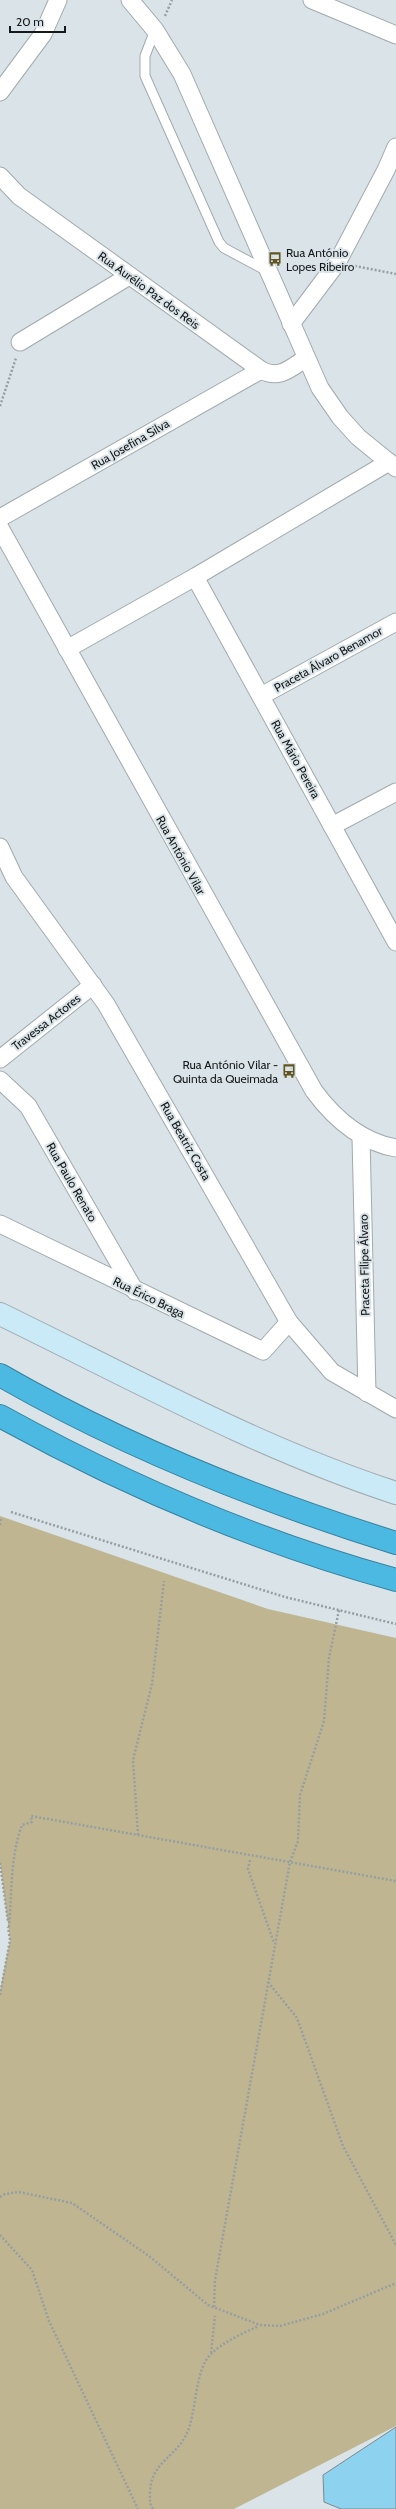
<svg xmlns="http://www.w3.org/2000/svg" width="396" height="2509" viewBox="0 0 396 2509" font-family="Cabin,sans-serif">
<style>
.green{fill:#bfb691}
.building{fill:#8dd3f0;stroke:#7f878b}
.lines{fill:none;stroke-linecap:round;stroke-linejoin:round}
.lane-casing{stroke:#a1aaae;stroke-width:11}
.street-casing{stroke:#a1aaae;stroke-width:19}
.secondary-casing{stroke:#a1aaae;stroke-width:24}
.highway-casing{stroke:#38819c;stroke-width:24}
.path{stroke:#979ea2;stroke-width:2.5;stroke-dasharray:2 2;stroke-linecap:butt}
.lane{stroke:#fff;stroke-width:9}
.street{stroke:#fff;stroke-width:17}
.secondary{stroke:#c9eaf6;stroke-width:22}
.highway{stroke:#4bb9e2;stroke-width:22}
.labels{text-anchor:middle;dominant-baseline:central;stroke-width:4;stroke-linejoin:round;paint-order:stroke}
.poi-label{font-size:12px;fill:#16191b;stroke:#dae4e8;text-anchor:start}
.street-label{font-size:12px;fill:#16191b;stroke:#dae4e8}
</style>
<rect width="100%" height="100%" fill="#dae4e8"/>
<polygon class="green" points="0,1516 268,1609 396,1638 396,2426 234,2509 0,2509 0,1990 10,1940 0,1863"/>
<polygon class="building" points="396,2427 396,2509 341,2509 324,2502 323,2475"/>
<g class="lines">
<defs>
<polyline id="lane" points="155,30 145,56 145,76 219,242 224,248 267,271"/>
<g id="street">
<polyline points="130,0 155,30 182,74 320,388 340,417 358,437 396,468"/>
<polyline points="312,0 396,35"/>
<polyline points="0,92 43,34 58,0"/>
<path d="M 0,176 L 19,196 L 261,370 C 279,380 291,368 306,358"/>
<polyline points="291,324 337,263 386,170 396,147"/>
<polyline points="20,342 129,276"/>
<polyline points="0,518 261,370"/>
<path d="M 0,528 L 314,1091 C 334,1118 361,1142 396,1148"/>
<polyline points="195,577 396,942"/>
<polyline points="67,649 195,577 389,462"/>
<polyline points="261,696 396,622"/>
<polyline points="332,826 396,792"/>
<polyline points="0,847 14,877 106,1004 289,1322 332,1372 396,1409"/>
<polyline points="0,1059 93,985"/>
<polyline points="0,1080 28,1106 135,1291"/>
<polyline points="361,1137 367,1393"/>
<polyline points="0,1224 263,1351 289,1322"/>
</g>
<path id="secondary" d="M 0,1314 C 130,1377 258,1448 396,1493"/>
<g id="highway">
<path d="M 0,1375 C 125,1447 258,1500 396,1543"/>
<path d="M 0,1416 C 125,1485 258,1542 396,1580"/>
</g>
</defs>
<use href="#lane" class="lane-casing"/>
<use href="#street" class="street-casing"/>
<use href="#secondary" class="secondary-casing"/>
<use href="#highway" class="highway-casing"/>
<g class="path">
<polyline points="165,16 172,0"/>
<polyline points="355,266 396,274"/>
<polyline points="0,406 16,358"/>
<polyline points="11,1512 285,1597 396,1624"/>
<polyline points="0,1525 1,1517"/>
<polyline points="138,1835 133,1760 152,1684 164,1581"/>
<polyline points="250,1860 248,1869 274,1943"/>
<polyline points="0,1863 8,1922"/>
<path d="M 9,1927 C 12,1893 10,1857 22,1825 L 32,1822 L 31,1816 L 396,1881"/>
<polyline points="268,1982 297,2018 343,2146 396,2245"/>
<polyline points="0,1995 10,1940 8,1927"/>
<polyline points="0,2197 5,2194 19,2192 72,2203 149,2256 208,2305 260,2325 280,2326 323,2314 396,2283"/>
<polyline points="0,2235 32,2270 49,2321 138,2509"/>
<polyline points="214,2307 215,2280 290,1862 298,1841 300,1795 324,1721 329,1658 339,1610"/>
<polyline points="211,2353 215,2316"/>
<path d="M 153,2509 C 149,2503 150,2499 150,2492 C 151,2464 173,2458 185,2437 C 198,2414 193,2370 212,2353 C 225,2341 243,2333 259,2326"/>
</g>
<use href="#lane" class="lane"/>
<use href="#street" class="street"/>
<use href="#secondary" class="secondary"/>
<use href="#highway" class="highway"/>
</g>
<defs>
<symbol id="bus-bare" viewBox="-9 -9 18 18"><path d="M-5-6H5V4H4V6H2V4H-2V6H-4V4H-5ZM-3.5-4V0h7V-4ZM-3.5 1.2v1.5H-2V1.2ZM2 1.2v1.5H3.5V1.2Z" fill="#615522" stroke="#dae4e8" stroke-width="2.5" paint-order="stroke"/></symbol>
</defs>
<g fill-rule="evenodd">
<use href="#bus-bare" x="265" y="249" width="20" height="20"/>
<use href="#bus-bare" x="279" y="1061" width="20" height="20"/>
</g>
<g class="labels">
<g class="poi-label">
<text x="286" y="252">Rua António<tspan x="286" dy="14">Lopes Ribeiro</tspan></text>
<text x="278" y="1064" text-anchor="end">Rua António Vilar -<tspan x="278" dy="14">Quinta da Queimada</tspan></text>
</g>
<g class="street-label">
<text transform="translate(149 290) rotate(36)">Rua Aurélio Paz dos Reis</text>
<text transform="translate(130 444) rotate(-30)">Rua Josefina Silva</text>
<text transform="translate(328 659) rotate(-29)">Praceta Álvaro Benamor</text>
<text transform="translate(296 759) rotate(61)">Rua Mário Pereira</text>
<text transform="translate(181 855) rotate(61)">Rua António Vilar</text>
<text transform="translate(46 1022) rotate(-38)">Travessa Actores</text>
<text transform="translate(186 1141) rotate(60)">Rua Beatriz Costa</text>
<text transform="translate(72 1182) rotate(60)">Rua Paulo Renato</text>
<text transform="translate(364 1265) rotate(-91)">Praceta Filipe Álvaro</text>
<text transform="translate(149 1297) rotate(26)">Rua Érico Braga</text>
</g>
</g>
<path d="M10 26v6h55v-6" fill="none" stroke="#16191b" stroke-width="2"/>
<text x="16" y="26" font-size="12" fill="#16191b" stroke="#dae4e8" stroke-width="3" paint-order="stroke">20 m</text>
</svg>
